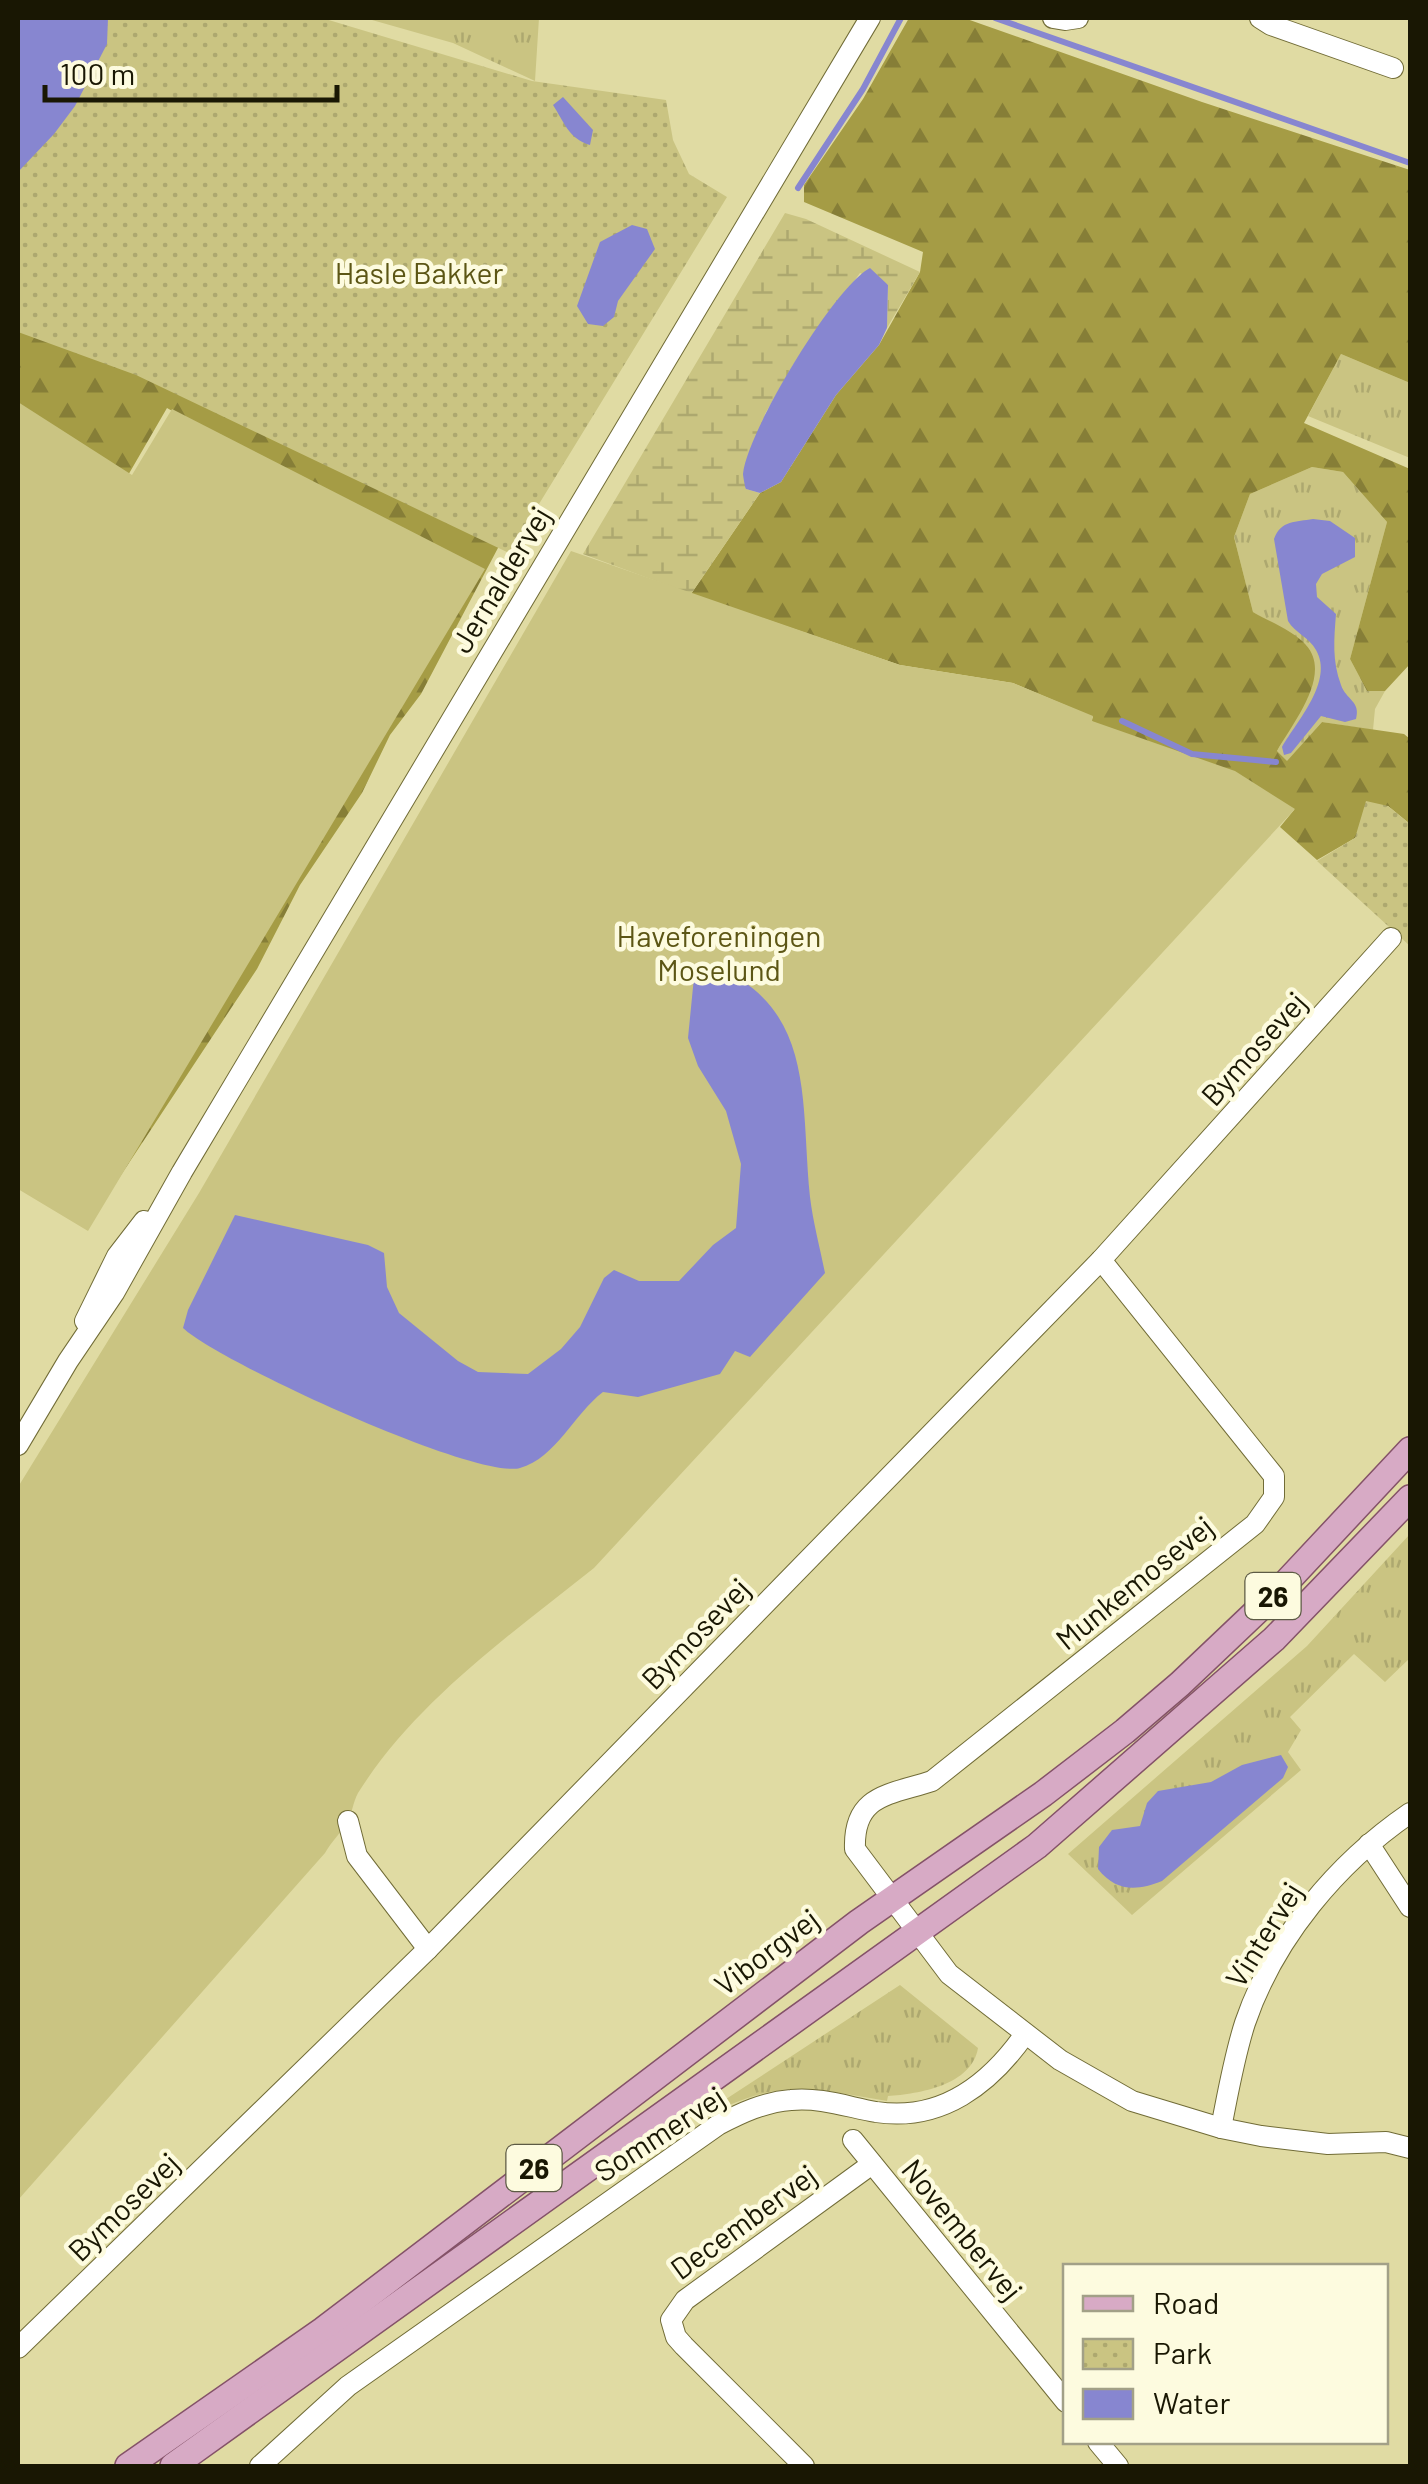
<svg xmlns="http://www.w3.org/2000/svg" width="1428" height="2484" viewBox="0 0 1428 2484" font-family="Barlow,sans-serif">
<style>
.grass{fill:url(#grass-tufts)}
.forest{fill:url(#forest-firs)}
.wetland{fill:url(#wetland-marsh)}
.park{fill:url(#park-dots)}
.garden{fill:#cac482}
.water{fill:#8786d0}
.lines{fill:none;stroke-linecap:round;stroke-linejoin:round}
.stream{stroke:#8786d0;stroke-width:6}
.minor-casing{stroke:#716c37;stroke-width:22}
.major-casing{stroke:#845268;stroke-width:28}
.minor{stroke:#fff;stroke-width:20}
.major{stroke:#d7aac5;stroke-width:25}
.labels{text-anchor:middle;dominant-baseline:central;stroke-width:9;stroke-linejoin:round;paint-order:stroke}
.shield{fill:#fdfbdf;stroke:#5d5b45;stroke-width:2.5}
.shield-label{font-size:28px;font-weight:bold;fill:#191703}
.park-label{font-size:30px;fill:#5c5615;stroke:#fdfbdf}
.street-label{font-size:30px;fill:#191703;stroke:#fdfbdf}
</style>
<defs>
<pattern id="grass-tufts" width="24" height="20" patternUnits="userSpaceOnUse" patternTransform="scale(2.5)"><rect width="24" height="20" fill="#cac482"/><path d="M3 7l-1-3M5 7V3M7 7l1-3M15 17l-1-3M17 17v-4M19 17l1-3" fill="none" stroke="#ada86f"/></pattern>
<pattern id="forest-firs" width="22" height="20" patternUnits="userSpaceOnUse" patternTransform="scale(2.5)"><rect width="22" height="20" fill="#a59c45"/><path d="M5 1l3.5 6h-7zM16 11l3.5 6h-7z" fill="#867e37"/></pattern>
<pattern id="wetland-marsh" width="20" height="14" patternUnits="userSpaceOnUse" patternTransform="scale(2.5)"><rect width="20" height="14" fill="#cac482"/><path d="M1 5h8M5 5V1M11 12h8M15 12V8" fill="none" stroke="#ada86f"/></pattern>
<pattern id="park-dots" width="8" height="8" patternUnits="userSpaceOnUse" patternTransform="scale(2.5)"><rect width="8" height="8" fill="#cac482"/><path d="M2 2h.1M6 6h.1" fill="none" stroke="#ada86f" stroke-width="1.8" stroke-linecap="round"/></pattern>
</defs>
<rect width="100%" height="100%" fill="#e0dba3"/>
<g class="grass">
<polygon points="365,18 539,18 535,81 453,43"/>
<polygon points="1341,354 1410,383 1410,458 1308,416"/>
<polygon points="1312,467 1343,472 1387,522 1350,659 1367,691 1385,691 1375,709 1373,730 1322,722 1287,762 1277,751 1308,697 1307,646 1253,612 1234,537 1250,494"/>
<polygon points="1410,1534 1410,1658 1385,1682 1354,1654 1290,1717 1301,1730 1288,1752 1301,1770 1132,1915 1068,1854 1307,1646"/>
<path d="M 900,1985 L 978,2048 C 972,2085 919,2094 888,2096 L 887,2101 C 823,2091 790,2078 727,2106 L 723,2101 Z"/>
</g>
<g class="forest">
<path d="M 909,18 L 964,18 L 1202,102 L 1410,170 L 1410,383 L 1341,354 L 1304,423 L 1410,469 L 1410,664 L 1385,691 L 1367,691 L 1350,659 L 1387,522 L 1343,472 L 1312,467 L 1250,494 L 1234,537 L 1253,612 C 1268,621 1294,631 1306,645 C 1333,675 1292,724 1277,751 L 1287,761 L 1322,722 L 1404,734 L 1410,739 L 1410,824 L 1388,806 L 1355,838 L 1317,860 L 1280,827 L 1294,810 L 1091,721 L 1093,717 L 1013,683 L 900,665 L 691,594 L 760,493 L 781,482 L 836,395 L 879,345 L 920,272 L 923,252 L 804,202 L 804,185 L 863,99 Z"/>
<polygon points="18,325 165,375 499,546 421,694 390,735 362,793 300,885 257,969 86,1228 457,574 167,408 127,477 18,416"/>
</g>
<polygon class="wetland" points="785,213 806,219 920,272 887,328 888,285 860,273 793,365 765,414 746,489 760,493 691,594 583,554"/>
<g class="park">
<polygon points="18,18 322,18 532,81 666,100 673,140 689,174 727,197 509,553 136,375 18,332"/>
<polygon points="1366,801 1388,806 1410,824 1410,946 1317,861 1355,838"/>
</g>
<g class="garden">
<polygon points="18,402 132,475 172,409 485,569 88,1231 18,1189"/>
<path d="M 571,551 L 900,665 L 1013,683 L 1093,716 L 1092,721 L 1235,771 L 1295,809 L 594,1568 C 510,1635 416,1701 358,1793 C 353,1802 352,1814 347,1822 C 341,1833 331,1842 325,1853 L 18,2200 L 18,1487 L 199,1193 Z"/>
</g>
<g class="water">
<polygon points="18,18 108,18 107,44 75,106 54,134 18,172"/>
<path d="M 563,97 L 593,130 L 590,145 C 569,139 564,122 553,105 Z"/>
<polygon points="632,225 647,229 655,249 618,301 614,317 603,326 588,324 577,306 600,242"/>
<path d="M 870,268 L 888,285 L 887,328 L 879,345 L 836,395 L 781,482 L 760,493 L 746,489 C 745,488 743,475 743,474 C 747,432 834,287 870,268 Z"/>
<path d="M 1313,519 L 1330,521 L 1355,538 L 1355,557 L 1322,574 L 1316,584 L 1317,597 L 1336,614 C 1334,639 1332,661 1341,685 C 1346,700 1361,701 1356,719 L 1345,722 L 1321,716 L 1291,753 L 1284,755 L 1282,747 C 1297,721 1334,681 1316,650 C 1309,637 1295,633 1288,621 L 1274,539 C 1281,520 1296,522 1313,519 Z"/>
<path d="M 706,963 C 817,1003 800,1099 810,1197 C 813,1222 820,1248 825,1273 L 750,1357 L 735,1351 L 720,1374 L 638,1397 L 603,1392 C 574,1414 556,1458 520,1468 C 476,1480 219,1362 183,1328 L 188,1310 L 235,1215 L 368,1245 L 384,1253 L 387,1287 L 399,1313 L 458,1361 L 478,1372 L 528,1374 L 561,1349 L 580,1327 L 604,1278 L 614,1270 L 639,1281 L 679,1281 L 713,1245 L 736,1228 L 741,1164 L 726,1111 L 698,1066 L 688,1038 L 695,967 Z"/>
<path d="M 1281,1755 L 1288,1767 L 1283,1778 L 1162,1881 C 1137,1891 1116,1892 1098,1869 L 1099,1847 L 1112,1830 L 1140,1826 L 1147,1803 L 1158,1791 L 1211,1782 L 1242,1765 Z"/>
</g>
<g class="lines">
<g class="stream">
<polyline points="995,18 1410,163"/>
<polyline points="798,188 863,89 901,18"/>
<polyline points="1122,721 1192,754 1276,762"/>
</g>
<defs>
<g id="minor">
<polyline points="1053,18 1065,20 1078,18"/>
<polyline points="1260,18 1271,25 1393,68"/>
<path d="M 1101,1260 L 1274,1476 L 1274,1497 L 1255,1524 L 932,1781 C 890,1795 853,1794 855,1849 L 949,1974 L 1060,2060 L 1132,2101 L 1221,2128 L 1261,2136 L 1328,2144 L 1386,2142 L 1410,2148"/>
<polyline points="85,1321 117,1256 144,1221"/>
<polyline points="18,1445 68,1361 114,1293 182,1172 870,18"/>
<polyline points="348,1821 357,1856 428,1949"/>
<polyline points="1369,1844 1410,1907"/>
<path d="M 1221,2128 C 1228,2093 1234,2057 1245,2023 C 1274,1938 1337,1863 1410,1813"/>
<polyline points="853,2140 1066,2402"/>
<polyline points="18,2348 428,1949 1101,1260 1391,938"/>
<polyline points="1098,2442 1118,2466"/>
<path d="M 260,2466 L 348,2386 L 718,2125 C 741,2113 764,2102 791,2100 C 820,2097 848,2107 876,2112 C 941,2122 990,2084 1025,2034"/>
<polyline points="804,2466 684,2346 676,2337 671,2320 685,2300 872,2164"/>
</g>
<g id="major">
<polyline points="128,2466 323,2330 859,1922 1043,1794 1125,1731 1180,1684 1279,1590 1410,1450"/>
<polyline points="173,2466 1037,1846 1274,1639 1410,1498"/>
</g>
</defs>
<use href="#minor" class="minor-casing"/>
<use href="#major" class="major-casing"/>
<use href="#minor" class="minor"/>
<use href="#major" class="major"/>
</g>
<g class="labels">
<g class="shield">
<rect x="1245.5" y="1573" width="55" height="46" rx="8"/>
<rect x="506.5" y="2145" width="55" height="46" rx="8"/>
</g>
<g class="shield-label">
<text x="1273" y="1596">26</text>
<text x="534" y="2168">26</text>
</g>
<g class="park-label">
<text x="419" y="272">Hasle Bakker</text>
<text x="719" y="935">Haveforeningen<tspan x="719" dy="34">Moselund</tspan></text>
</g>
<g class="street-label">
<text transform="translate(500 579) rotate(-59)">Jernaldervej</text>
<text transform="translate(1253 1048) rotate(-48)">Bymosevej</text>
<text transform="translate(1134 1582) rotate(-39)">Munkemosevej</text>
<text transform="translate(695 1633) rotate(-46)">Bymosevej</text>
<text transform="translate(1263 1934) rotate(-58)">Vintervej</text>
<text transform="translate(766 1951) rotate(-37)">Viborgvej</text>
<text transform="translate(659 2133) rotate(-33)">Sommervej</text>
<text transform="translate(123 2206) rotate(-44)">Bymosevej</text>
<text transform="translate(743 2221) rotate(-36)">Decembervej</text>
<text transform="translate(963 2229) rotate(51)">Novembervej</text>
</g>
</g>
<rect width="1428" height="2484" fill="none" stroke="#191703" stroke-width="40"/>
<rect x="1063" y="2264" width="325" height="180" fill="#fdfbdf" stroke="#a2a087" stroke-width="2.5"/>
<rect x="1083" y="2296" width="50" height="15" fill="#d7aac5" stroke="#a2a087" stroke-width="2.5"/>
<text x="1153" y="2314" font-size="30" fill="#191703">Road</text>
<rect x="1083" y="2339" width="50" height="30" fill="url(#park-dots)" stroke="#a2a087" stroke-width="2.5"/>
<text x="1153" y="2364" font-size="30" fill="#191703">Park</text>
<rect x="1083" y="2389" width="50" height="30" fill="#8786d0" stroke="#a2a087" stroke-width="2.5"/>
<text x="1153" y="2414" font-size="30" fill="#191703">Water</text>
<path d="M45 85v15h292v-15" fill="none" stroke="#191703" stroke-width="5"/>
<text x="60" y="85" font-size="30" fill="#191703" stroke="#fdfbdf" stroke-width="8" paint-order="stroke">100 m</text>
</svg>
